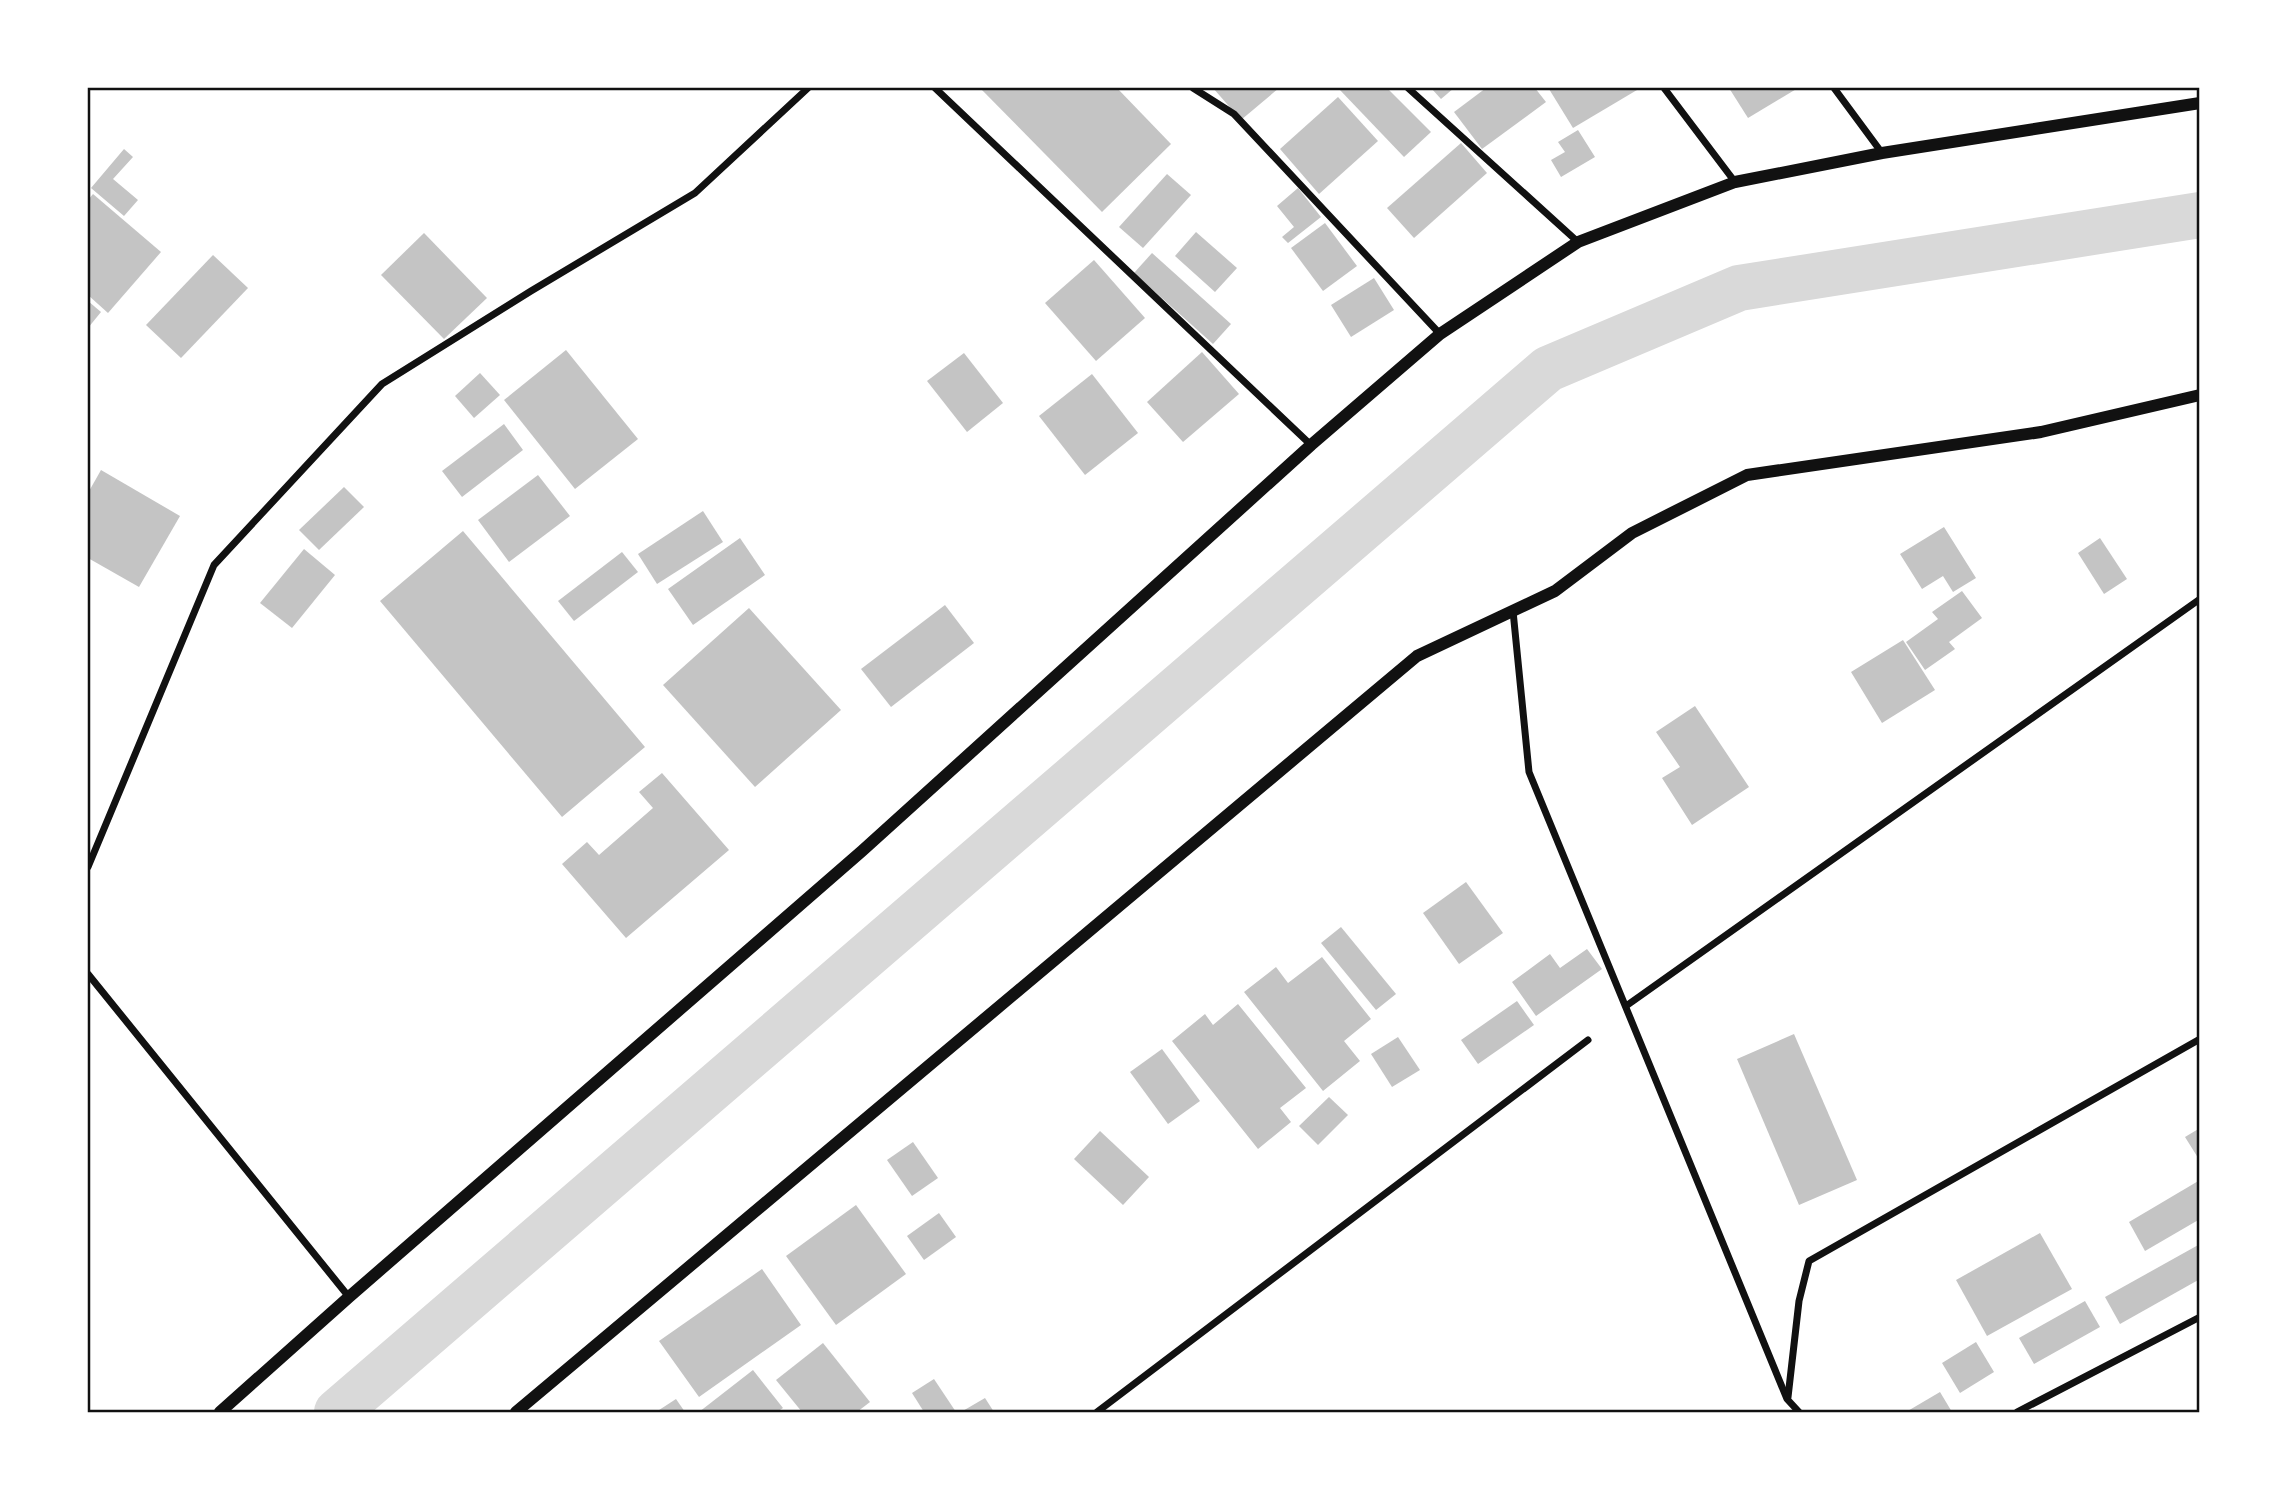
<svg xmlns="http://www.w3.org/2000/svg" width="2287" height="1500" viewBox="0 0 2287 1500" font-family="Roboto,sans-serif">
<style>
.lines{fill:none;stroke-linecap:round;stroke-linejoin:round}
.canal{stroke:#d9d9d9;stroke-width:46}
.building{fill:#c4c4c4}
.minor{stroke:#111;stroke-width:7}
.tertiary{stroke:#111;stroke-width:12}
.neatline{fill:none;stroke:#111;stroke-width:2.5}
</style>
<rect width="100%" height="100%" fill="#fff"/>
<g class="lines">
<polyline class="canal" points="337,1412 1548,369 1739,288 2200,215"/>
</g>
<g class="building">
<polygon points="980,88 1117,88 1171,144 1102,212"/>
<polygon points="1213,88 1279,88 1241,120"/>
<polygon points="1341,88 1387,88 1431,132 1404,157 1339,89"/>
<polygon points="1431,88 1454,88 1441,99"/>
<polygon points="1486,88 1535,88 1546,102 1482,149 1454,112"/>
<polygon points="1551,88 1636,88 1637,90 1573,128 1549,89"/>
<polygon points="1729,88 1798,88 1748,118"/>
<polygon points="1338,97 1378,141 1319,194 1280,149"/>
<polygon points="1578,130 1595,157 1561,177 1551,160 1565,152 1558,142"/>
<polygon points="1461,143 1487,173 1414,238 1387,208"/>
<polygon points="124,149 133,157 113,179 138,200 124,216 91,188"/>
<polygon points="1167,174 1191,195 1143,248 1119,227"/>
<polygon points="1298,188 1321,217 1288,243 1282,237 1294,227 1277,206"/>
<polygon points="93,194 161,252 108,313 88,295 88,200"/>
<polygon points="1325,223 1357,266 1323,291 1291,248"/>
<polygon points="1196,232 1237,268 1215,292 1175,256"/>
<polygon points="424,233 487,298 444,339 381,275"/>
<polygon points="1152,253 1231,324 1213,344 1134,273"/>
<polygon points="213,255 248,288 181,358 146,325"/>
<polygon points="1094,260 1145,318 1096,361 1045,303"/>
<polygon points="1374,278 1394,310 1351,337 1331,305"/>
<polygon points="88,301 101,312 88,328"/>
<polygon points="566,350 638,439 575,489 504,400"/>
<polygon points="1202,352 1239,394 1183,442 1147,402"/>
<polygon points="964,353 1003,403 967,432 927,381"/>
<polygon points="480,373 500,395 474,418 455,396"/>
<polygon points="1092,374 1138,433 1085,475 1039,416"/>
<polygon points="504,424 523,450 462,497 442,471"/>
<polygon points="101,470 180,516 139,587 88,558 88,493"/>
<polygon points="538,475 570,516 509,562 478,520"/>
<polygon points="344,487 364,507 319,550 299,530"/>
<polygon points="703,511 723,542 657,584 638,554"/>
<polygon points="1944,527 1976,578 1953,592 1943,576 1922,589 1900,554"/>
<polygon points="463,531 645,747 562,817 380,601"/>
<polygon points="740,538 765,575 693,625 668,589"/>
<polygon points="2100,538 2127,579 2104,594 2078,553"/>
<polygon points="304,549 335,575 292,628 260,603"/>
<polygon points="622,552 638,572 574,621 558,601"/>
<polygon points="1962,591 1982,618 1949,642 1955,649 1925,670 1906,642 1938,619 1932,612"/>
<polygon points="945,605 974,643 891,707 861,669"/>
<polygon points="749,608 841,710 755,787 663,685"/>
<polygon points="1903,640 1935,690 1882,723 1851,672"/>
<polygon points="1695,706 1749,787 1692,825 1662,778 1680,767 1656,732"/>
<polygon points="662,773 729,850 626,938 562,864 587,842 599,855 653,808 639,792"/>
<polygon points="1466,882 1503,933 1459,964 1423,913"/>
<polygon points="1341,927 1396,994 1376,1010 1321,943"/>
<polygon points="1587,949 1602,969 1536,1016 1512,982 1550,954 1560,968"/>
<polygon points="1322,957 1371,1019 1344,1041 1360,1061 1323,1091 1244,992 1276,967 1288,983"/>
<polygon points="1517,1001 1534,1025 1478,1064 1461,1040"/>
<polygon points="1238,1004 1306,1088 1280,1108 1291,1122 1258,1149 1172,1041 1205,1014 1213,1025"/>
<polygon points="1794,1034 1857,1180 1799,1205 1737,1059"/>
<polygon points="1398,1037 1420,1070 1392,1087 1371,1054"/>
<polygon points="1162,1049 1200,1101 1168,1124 1130,1072"/>
<polygon points="1329,1097 1348,1115 1318,1145 1299,1126"/>
<polygon points="2200,1128 2200,1161 2185,1137"/>
<polygon points="1100,1131 1149,1177 1123,1205 1074,1159"/>
<polygon points="913,1142 938,1178 912,1196 887,1160"/>
<polygon points="2200,1180 2200,1219 2145,1251 2129,1222"/>
<polygon points="856,1205 906,1274 836,1325 786,1256"/>
<polygon points="939,1213 956,1237 924,1260 907,1236"/>
<polygon points="2040,1233 2072,1289 1987,1336 1956,1280"/>
<polygon points="2200,1244 2200,1279 2120,1324 2105,1297"/>
<polygon points="762,1269 801,1325 699,1397 659,1341"/>
<polygon points="2085,1301 2100,1327 2034,1364 2019,1338"/>
<polygon points="1976,1342 1994,1372 1960,1393 1942,1363"/>
<polygon points="823,1343 870,1402 857,1412 802,1412 776,1380"/>
<polygon points="753,1370 783,1408 777,1412 699,1412"/>
<polygon points="934,1379 956,1412 924,1412 912,1393"/>
<polygon points="1940,1392 1952,1412 1906,1412"/>
<polygon points="985,1398 994,1412 961,1412"/>
<polygon points="676,1399 685,1412 656,1412"/>
</g>
<g class="lines">
<g class="minor">
<polyline points="935,88 1311,445"/>
<polyline points="1193,88 1234,114 1440,334"/>
<polyline points="1408,88 1578,242"/>
<polyline points="1664,88 1735,182"/>
<polyline points="1834,88 1882,153"/>
<polyline points="1513,611 1529,772 1787,1399 1799,1412"/>
<polyline points="88,867 214,565 382,384 531,291 695,193 808,88"/>
<polyline points="88,974 349,1297"/>
<polyline points="1626,1006 2200,599"/>
<polyline points="1788,1397 1799,1301 1809,1261 2200,1039"/>
<polyline points="1097,1412 1588,1040"/>
<polyline points="2017,1412 2200,1317"/>
</g>
<g class="tertiary">
<polyline points="220,1412 349,1297 862,851 1311,445 1440,334 1578,242 1735,182 1882,153 2200,103"/>
<polyline points="516,1412 1417,656 1555,591 1632,533 1747,475 2041,432 2200,395"/>
</g>
</g>
<rect width="2287" height="1500" fill="none" stroke="#ffffff" stroke-width="178"/>
<rect x="89" y="89" width="2109" height="1322" class="neatline"/>
</svg>
